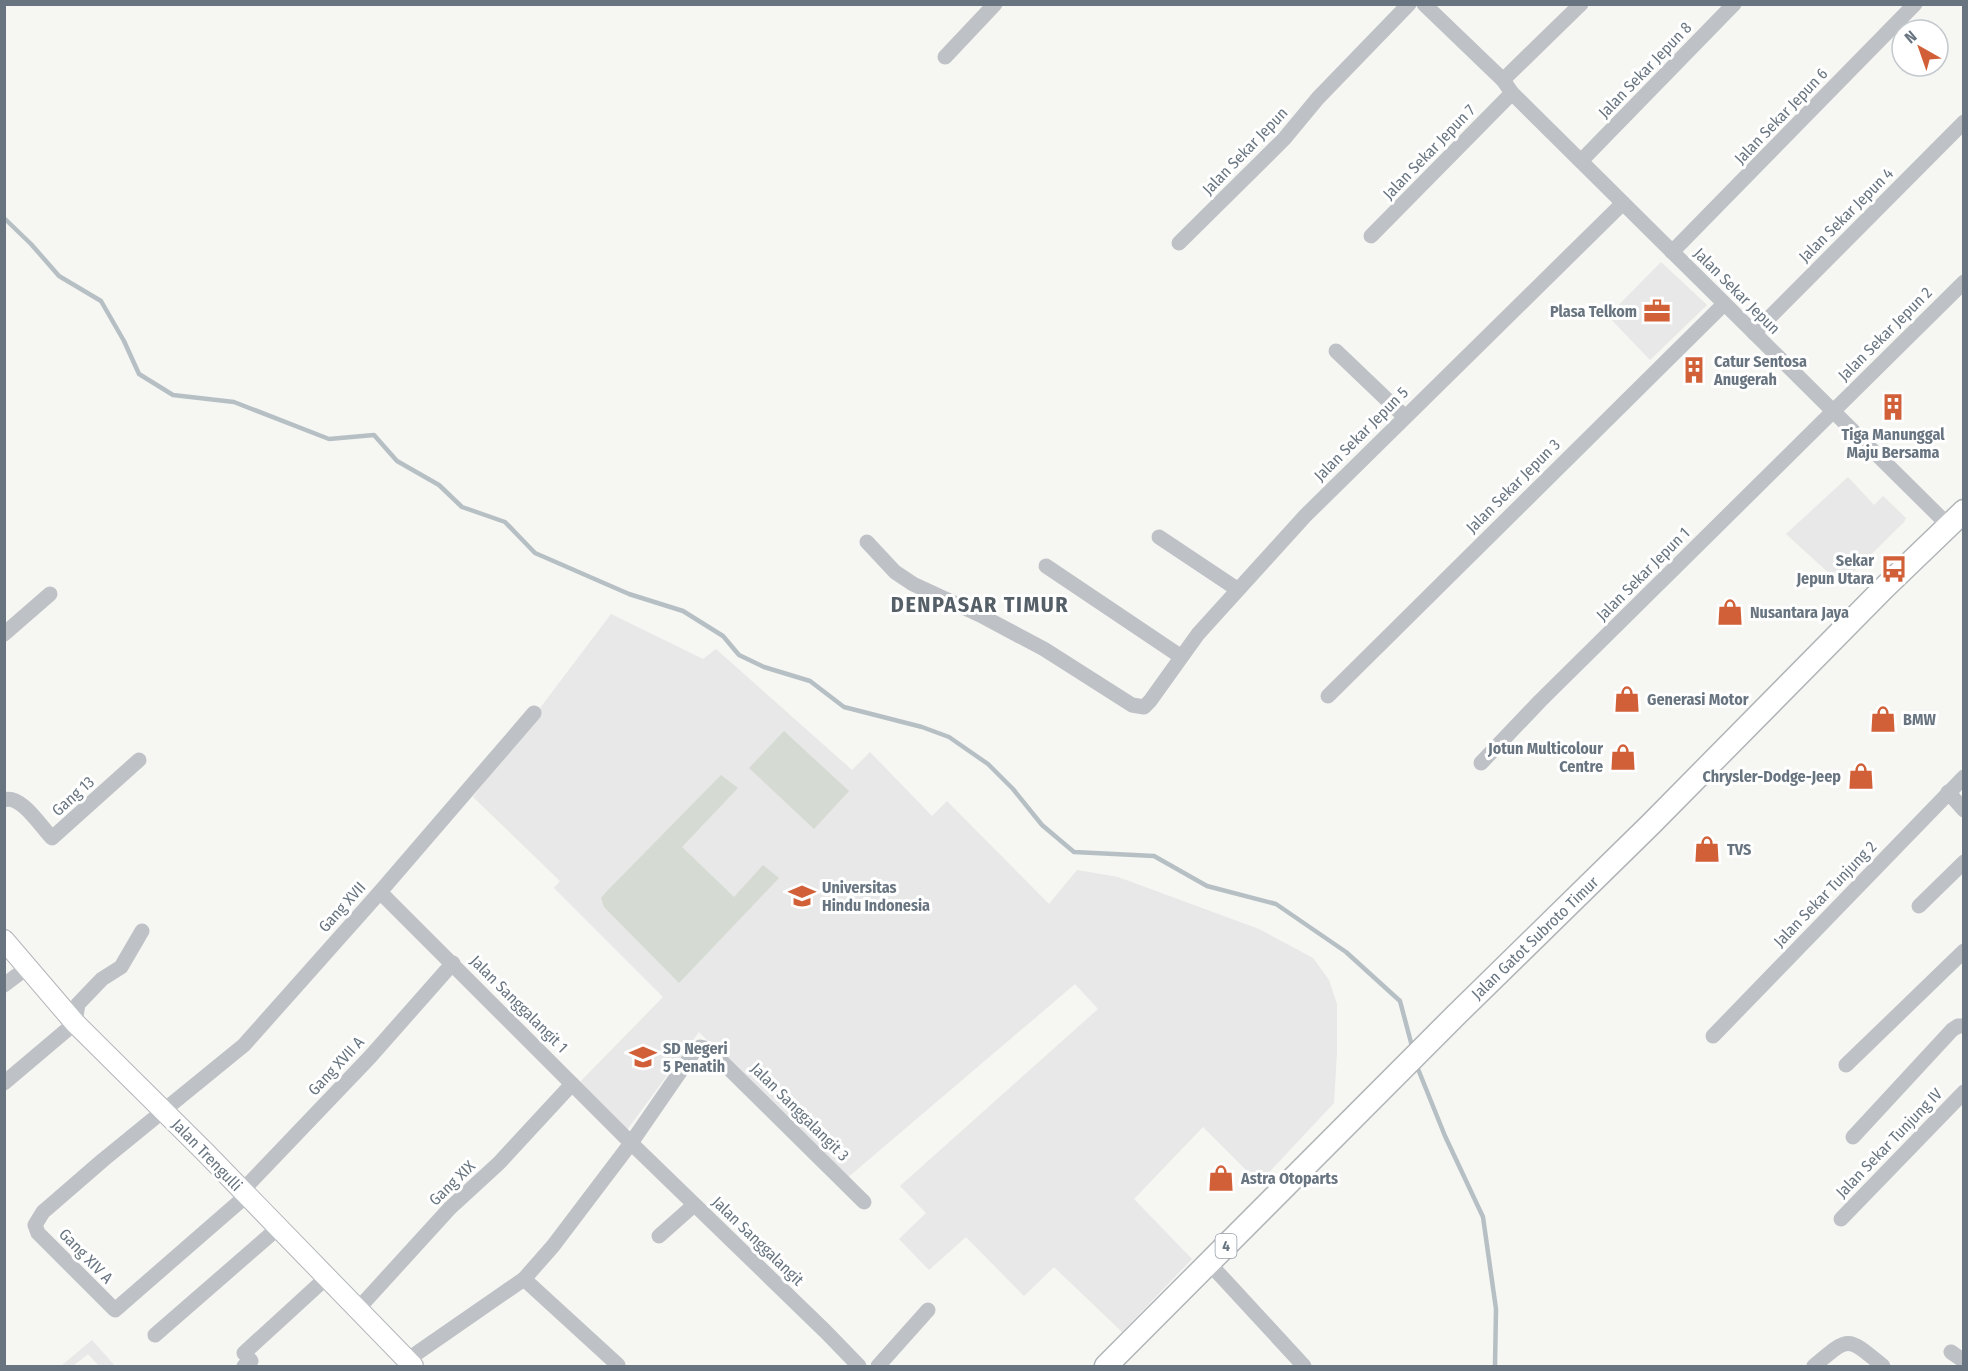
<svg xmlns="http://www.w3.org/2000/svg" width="1968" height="1371" viewBox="0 0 1968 1371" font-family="'Fira Sans Condensed',sans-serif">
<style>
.built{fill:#e7e8e7}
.green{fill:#d5dad3}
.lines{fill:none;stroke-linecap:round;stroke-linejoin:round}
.stream{stroke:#b6c0c4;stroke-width:4.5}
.major-casing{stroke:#b2b5b9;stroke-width:22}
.highway-casing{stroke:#b1b5b8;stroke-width:25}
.minor{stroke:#bec1c5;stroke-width:15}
.major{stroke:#fff;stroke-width:20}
.highway{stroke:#fff;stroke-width:22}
.labels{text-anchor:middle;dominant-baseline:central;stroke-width:6;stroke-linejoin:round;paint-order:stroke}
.shield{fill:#fff;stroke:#959ea7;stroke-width:1.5}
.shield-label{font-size:15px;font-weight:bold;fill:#687581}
.street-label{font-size:16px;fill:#687581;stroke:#fff}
.poi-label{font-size:16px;font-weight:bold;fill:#687581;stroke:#fff;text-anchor:start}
.district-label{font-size:22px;font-weight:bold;letter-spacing:1.5px;fill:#555f67;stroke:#fff}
</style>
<rect width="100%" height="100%" fill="#f6f6f3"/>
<g class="built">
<polygon points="1661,262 1707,305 1650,360 1608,316"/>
<polygon points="1848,477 1874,505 1883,496 1906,518 1904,522 1841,584 1786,534"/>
<polygon points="611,614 703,659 716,649 852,770 870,752 932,816 947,801 1049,904 1077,870 1118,877 1259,929 1313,958 1329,980 1337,1004 1337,1052 1334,1103 1259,1183 1203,1127 1134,1199 1192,1259 1122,1332 1054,1267 1024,1296 966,1237 929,1270 899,1239 926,1213 900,1186 1098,1009 1075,984 846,1179 699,1032 627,1130 579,1083 663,997 554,888 560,881 473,797"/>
<polygon points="92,1340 115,1366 99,1366 88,1354 73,1366 61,1366"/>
</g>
<g class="green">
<polygon points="784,731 849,791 814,829 749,768"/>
<polygon points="721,775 738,788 682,847 734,897 763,865 779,878 679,983 604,907 601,898 607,891"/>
</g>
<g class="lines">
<g class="stream">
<polyline points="4,218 31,244 59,276 101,301 124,341 139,374 173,395 234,402 329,439 374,435 397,461 439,485 462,507 505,522 535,553 629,594 683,611 723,636 739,655 764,667 810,681 844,707 922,727 949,737 988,764 1013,789 1042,825 1074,852 1154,856 1207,886 1276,904 1346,952 1400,1001 1413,1050"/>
<polyline points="1416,1064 1445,1136 1483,1217 1496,1309 1495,1366"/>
</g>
<defs>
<polyline id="major" points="4,940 75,1023 205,1152 413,1366"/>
<polyline id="highway" points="1106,1366 1457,1014 1651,824 1885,587 1964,511"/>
</defs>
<use href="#major" class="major-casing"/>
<use href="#highway" class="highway-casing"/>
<g class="minor">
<polyline points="1424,4 1503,80 1512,93 1949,526"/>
<polyline points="945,57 995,4"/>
<polyline points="1503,80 1581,4"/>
<polyline points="1581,161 1734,4"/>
<polyline points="1371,236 1512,93"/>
<polyline points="1179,243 1284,139 1318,98 1409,4"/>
<polyline points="1672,252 1915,4"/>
<polyline points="1754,333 1964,122"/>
<polyline points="1336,351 1404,416"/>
<polyline points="1159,537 1237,589"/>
<polyline points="867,542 895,572 913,584 980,615 1044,649 1132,705 1144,707 1150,701 1198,634 1305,516 1623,203"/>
<polyline points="1046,566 1180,656"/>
<polyline points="4,634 50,594"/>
<polyline points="1328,696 1724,304"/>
<polyline points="1481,763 1540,701 1964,282"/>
<polyline points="1948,792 1964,810"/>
<path d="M 4,800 C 21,794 41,827 52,838 L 139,760"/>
<polyline points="380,892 631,1143 825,1331 859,1366"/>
<polyline points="1919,906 1964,862"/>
<polyline points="4,985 28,967"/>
<polyline points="1713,1036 1964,777"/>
<polyline points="1846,1065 1964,951"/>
<polyline points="4,1083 75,1023 78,1004 102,979 121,967 142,931"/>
<polyline points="1853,1137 1952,1030 1958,1026 1964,1026"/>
<polyline points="242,1191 370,1057 453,963"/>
<polyline points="246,1196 115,1310 38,1233 35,1225 43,1212 103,1160 244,1045 380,892 534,713"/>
<polyline points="1841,1219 1964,1092"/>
<polyline points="659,1236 694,1205"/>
<polyline points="1209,1263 1304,1366"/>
<polyline points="524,1279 618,1365"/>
<polyline points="357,1310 450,1208 499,1163 572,1084"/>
<polyline points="155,1335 278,1228"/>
<polyline points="1951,1352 1964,1361"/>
<polyline points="407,1360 524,1279 553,1246 631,1143 693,1053 700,1047 709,1049 864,1202"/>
<polyline points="244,1366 251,1361 244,1353 326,1278"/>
<polyline points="878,1366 928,1310"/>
<path d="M 1814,1366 C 1850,1336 1846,1336 1883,1366"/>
</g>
<use href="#major" class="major"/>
<use href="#highway" class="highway"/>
</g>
<defs>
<symbol id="office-bare" viewBox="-9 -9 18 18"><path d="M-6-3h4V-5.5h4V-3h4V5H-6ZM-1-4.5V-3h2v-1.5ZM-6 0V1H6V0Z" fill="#d16039" stroke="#fff" stroke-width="2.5" paint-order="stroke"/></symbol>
<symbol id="building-bare" viewBox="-9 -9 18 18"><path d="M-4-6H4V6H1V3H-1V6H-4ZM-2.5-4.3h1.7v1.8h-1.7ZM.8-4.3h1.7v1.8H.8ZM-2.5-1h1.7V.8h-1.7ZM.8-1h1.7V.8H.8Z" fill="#d16039" stroke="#fff" stroke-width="2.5" paint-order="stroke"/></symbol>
<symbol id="bus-bare" viewBox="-9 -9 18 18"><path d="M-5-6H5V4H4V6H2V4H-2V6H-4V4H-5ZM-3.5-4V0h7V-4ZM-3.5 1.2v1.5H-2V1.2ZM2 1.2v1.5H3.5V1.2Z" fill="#d16039" stroke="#fff" stroke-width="2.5" paint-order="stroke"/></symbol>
<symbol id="shop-bare" viewBox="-9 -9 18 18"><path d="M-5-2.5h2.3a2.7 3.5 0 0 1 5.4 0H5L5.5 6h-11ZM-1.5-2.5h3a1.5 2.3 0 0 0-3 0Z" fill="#d16039" stroke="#fff" stroke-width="2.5" paint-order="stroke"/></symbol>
<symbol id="university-bare" viewBox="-9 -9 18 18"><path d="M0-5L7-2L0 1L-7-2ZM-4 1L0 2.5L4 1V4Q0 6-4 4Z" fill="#d16039" stroke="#fff" stroke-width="2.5" paint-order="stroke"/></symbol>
<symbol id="school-bare" viewBox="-9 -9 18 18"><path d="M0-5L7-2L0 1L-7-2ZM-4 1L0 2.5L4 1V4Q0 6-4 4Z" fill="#d16039" stroke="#fff" stroke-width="2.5" paint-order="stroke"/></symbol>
</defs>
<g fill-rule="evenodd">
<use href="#office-bare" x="1638" y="292" width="38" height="38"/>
<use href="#building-bare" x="1675" y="351" width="38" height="38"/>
<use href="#building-bare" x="1874" y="388" width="38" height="38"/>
<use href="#bus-bare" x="1875" y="550" width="38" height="38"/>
<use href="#shop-bare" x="1711" y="593" width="38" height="38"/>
<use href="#shop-bare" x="1608" y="680" width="38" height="38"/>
<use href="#shop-bare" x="1864" y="700" width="38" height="38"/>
<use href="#shop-bare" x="1604" y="738" width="38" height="38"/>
<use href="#shop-bare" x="1842" y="757" width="38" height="38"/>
<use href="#shop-bare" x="1688" y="830" width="38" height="38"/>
<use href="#university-bare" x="783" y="877" width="38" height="38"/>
<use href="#school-bare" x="624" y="1038" width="38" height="38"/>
<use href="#shop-bare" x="1202" y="1159" width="38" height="38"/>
</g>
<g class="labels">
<rect class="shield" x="1215.5" y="1234" width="21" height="24" rx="4.5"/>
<g class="shield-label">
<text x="1226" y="1246">4</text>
</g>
<g class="street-label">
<text transform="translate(1645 70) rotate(-46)">Jalan Sekar Jepun 8</text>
<text transform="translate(1781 116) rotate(-46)">Jalan Sekar Jepun 6</text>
<text transform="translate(1245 151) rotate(-46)">Jalan Sekar Jepun</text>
<text transform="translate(1429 152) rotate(-46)">Jalan Sekar Jepun 7</text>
<text transform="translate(1846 215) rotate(-45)">Jalan Sekar Jepun 4</text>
<text transform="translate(1737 291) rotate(45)">Jalan Sekar Jepun</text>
<text transform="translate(1885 334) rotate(-45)">Jalan Sekar Jepun 2</text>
<text transform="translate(1361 434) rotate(-45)">Jalan Sekar Jepun 5</text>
<text transform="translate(1513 486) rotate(-45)">Jalan Sekar Jepun 3</text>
<text transform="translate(1643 574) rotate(-45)">Jalan Sekar Jepun 1</text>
<text transform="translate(73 796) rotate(-42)">Gang 13</text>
<text transform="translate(1825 894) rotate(-46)">Jalan Sekar Tunjung 2</text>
<text transform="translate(342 907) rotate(-48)">Gang XVII</text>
<text transform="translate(1535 938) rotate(-44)">Jalan Gatot Subroto Timur</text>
<text transform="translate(519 1004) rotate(45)">Jalan Sanggalangit 1</text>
<text transform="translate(336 1066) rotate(-47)">Gang XVII A</text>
<text transform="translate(800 1112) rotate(45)">Jalan Sanggalangit 3</text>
<text transform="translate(1889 1143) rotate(-46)">Jalan Sekar Tunjung IV</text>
<text transform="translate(207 1155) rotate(46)">Jalan Trengulli</text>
<text transform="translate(452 1183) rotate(-44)">Gang XIX</text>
<text transform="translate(758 1241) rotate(44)">Jalan Sanggalangit</text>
<text transform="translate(86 1256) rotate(46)">Gang XIV A</text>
</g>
<g class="poi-label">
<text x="1637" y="311" text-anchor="end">Plasa Telkom</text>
<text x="1714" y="361">Catur Sentosa<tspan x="1714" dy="18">Anugerah</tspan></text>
<text x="1893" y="434" text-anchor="middle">Tiga Manunggal<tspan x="1893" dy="18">Maju Bersama</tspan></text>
<text x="1874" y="560" text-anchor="end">Sekar<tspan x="1874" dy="18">Jepun Utara</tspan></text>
<text x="1750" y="612">Nusantara Jaya</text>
<text x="1647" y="699">Generasi Motor</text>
<text x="1903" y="719">BMW</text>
<text x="1603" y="748" text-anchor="end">Jotun Multicolour<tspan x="1603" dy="18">Centre</tspan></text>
<text x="1841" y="776" text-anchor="end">Chrysler-Dodge-Jeep</text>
<text x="1727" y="849">TVS</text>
<text x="822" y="887">Universitas<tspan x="822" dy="18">Hindu Indonesia</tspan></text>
<text x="663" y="1048">SD Negeri<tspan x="663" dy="18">5 Penatih</tspan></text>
<text x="1241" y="1178">Astra Otoparts</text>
</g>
<g class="district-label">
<text x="980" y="604">DENPASAR TIMUR</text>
</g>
</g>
<rect width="1968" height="1371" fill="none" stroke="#687581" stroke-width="12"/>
<g transform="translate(1920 48) rotate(320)"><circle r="28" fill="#ffffff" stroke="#c3c8cd" stroke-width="1.5"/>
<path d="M0-4.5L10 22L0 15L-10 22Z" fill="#d16039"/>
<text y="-9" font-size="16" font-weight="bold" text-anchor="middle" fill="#687581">N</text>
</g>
</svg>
